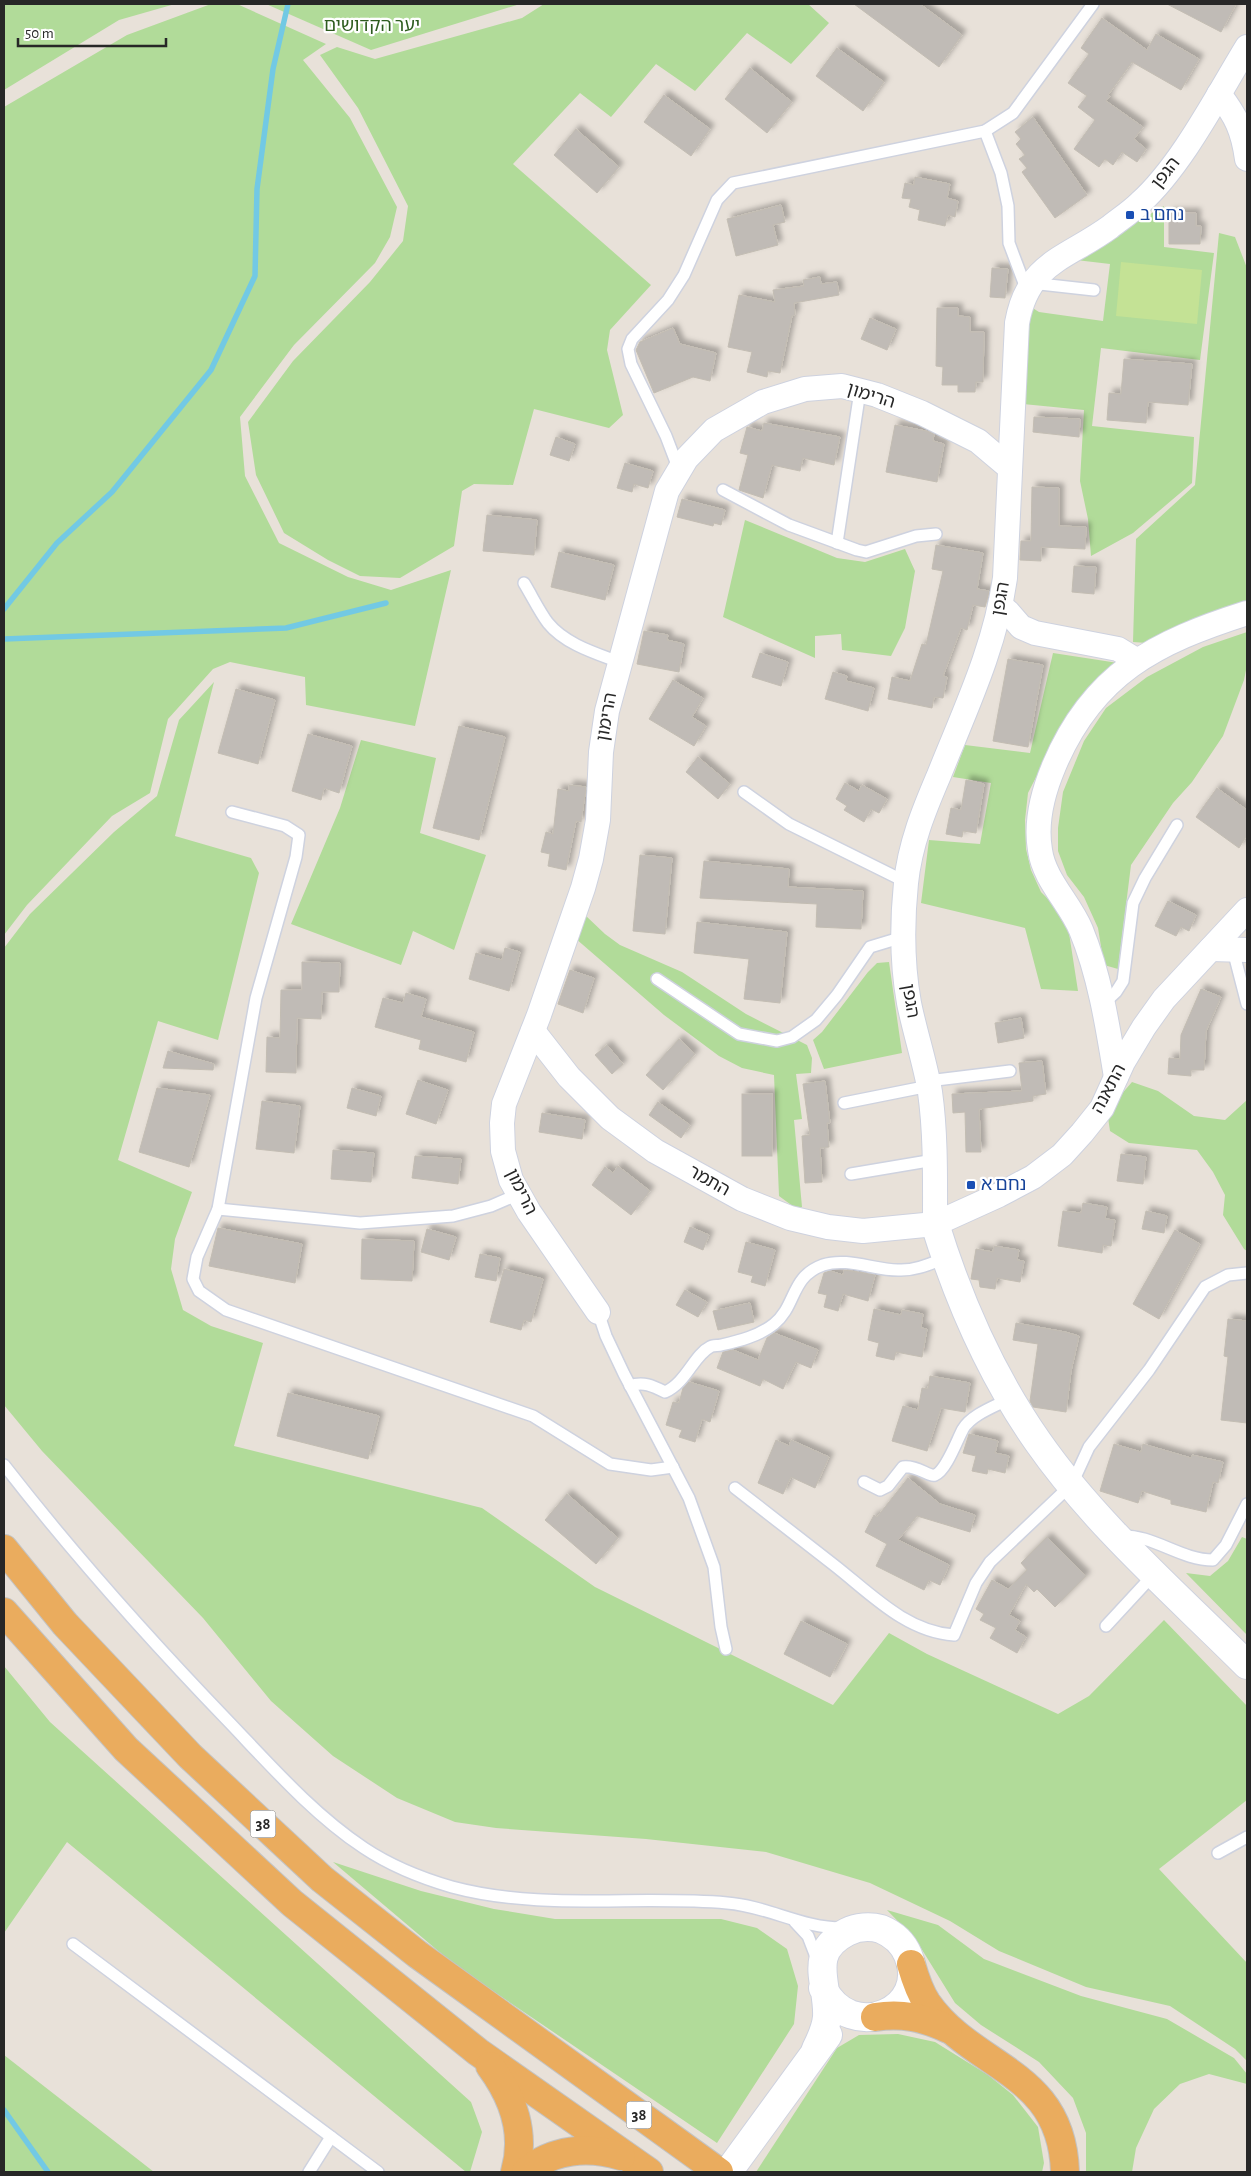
<svg xmlns="http://www.w3.org/2000/svg" width="1251" height="2176" viewBox="0 0 1251 2176" font-family="'Alegreya Sans','Noto Sans Hebrew',sans-serif">
<style>
.green{fill:#b1db99}
.pitch{fill:#c4e295}
.lines{fill:none;stroke-linecap:round;stroke-linejoin:round}
.stream{stroke:#72c9e4;stroke-width:5.5}
.building{fill:#c0bbb6;stroke:#c3bdb3;filter:url(#shadow)}
.service-casing{stroke:#ced2df;stroke-width:14}
.minor-casing{stroke:#ced2df;stroke-width:26}
.tertiary-casing{stroke:#ced2df;stroke-width:30}
.secondary-casing{stroke:#ced2df;stroke-width:30}
.trunk-casing{stroke:#c3c3c3;stroke-width:30}
.service{stroke:#fff;stroke-width:11}
.minor{stroke:#fff;stroke-width:24}
.tertiary{stroke:#fff;stroke-width:28}
.secondary{stroke:#fff;stroke-width:28}
.trunk{stroke:#eaac5e;stroke-width:28}
.transit-dot{fill:#1a4fb4;stroke:#fff;stroke-width:2}
.labels{text-anchor:middle;dominant-baseline:central;stroke-width:4.5;stroke-linejoin:round;paint-order:stroke}
.shield{fill:#fff;stroke:#686868;stroke-width:1}
.shield-label{font-size:16px;font-weight:bold;fill:#272727}
.park-label{font-size:18px;fill:#2d5c1e;stroke:#fff}
.street-label{font-size:18px;fill:#272727;stroke:#fff}
.transit-label{font-size:18px;fill:#164399;stroke:#fff;text-anchor:start}
</style>
<defs>
<filter id="shadow"><feDropShadow dx="4.5" dy="-4.5" stdDeviation="2.5" flood-color="#0004"/></filter>
</defs>
<rect width="100%" height="100%" fill="#e8e1d9"/>
<g class="green">
<polygon points="4,4 175,4 119,20 4,90"/>
<polygon points="211,4 237,4 326,44 303,60 350,118 397,207 390,237 375,263 294,345 240,417 245,476 279,543 348,577 391,590 451,570 415,726 306,705 305,677 230,662 213,669 168,719 150,793 112,816 27,905 4,935 4,107 127,35"/>
<polygon points="266,4 520,4 371,50"/>
<polygon points="544,4 808,4 829,23 791,64 747,33 695,91 656,64 611,117 580,93 513,164 651,285 610,330 607,350 623,415 609,428 534,409 513,485 474,484 462,491 454,546 400,578 360,576 328,560 284,533 256,475 248,422 293,361 370,282 403,241 408,206 358,108 320,55 337,47 375,59 522,18"/>
<polygon points="1164,206 1164,247 1214,253 1200,360 1101,348 1092,426 1194,437 1192,483 1133,533 1091,556 1088,519 1080,481 1084,410 1023,404 1031,307 1039,312 1103,321 1110,264 1076,260 1092,248"/>
<polygon points="1219,233 1235,237 1247,268 1247,601 1147,643 1133,642 1136,539 1195,485"/>
<polygon points="745,520 837,558 865,562 905,549 915,571 905,628 891,656 842,650 841,634 815,636 815,658 723,617"/>
<polygon points="1247,632 1247,665 1244,680 1223,736 1192,782 1173,803 1131,865 1118,969 1104,965 1098,928 1084,897 1067,875 1058,851 1058,828 1063,792 1084,741 1106,708 1147,677 1203,647"/>
<polygon points="1053,653 1118,663 1092,687 1068,714 1028,793 1025,820 1026,849 1031,870 1041,892 1060,911 1069,933 1078,991 1041,989 1025,928 921,903 929,840 980,844 991,783 953,777 965,745 1030,753"/>
<polygon points="214,682 175,836 251,858 259,873 218,1040 158,1021 118,1160 192,1192 175,1239 171,1269 183,1310 211,1326 263,1343 234,1446 482,1508 595,1587 833,1705 889,1633 927,1654 1058,1714 1089,1696 1164,1620 1247,1706 1247,1800 1159,1869 1247,1963 1247,2061 1235,2049 1170,2006 1086,1987 999,1951 950,1921 870,1883 766,1852 646,1839 496,1828 455,1822 397,1798 333,1756 271,1701 203,1618 42,1451 4,1405 4,948 30,914 114,832 157,796 179,720"/>
<polygon points="361,740 436,758 420,833 486,855 454,950 413,931 401,965 291,924 340,808"/>
<polygon points="585,915 605,934 620,945 682,972 746,1014 807,1045 812,1058 811,1073 796,1074 802,1119 794,1120 802,1207 794,1207 779,1196 774,1075 742,1068 719,1056 664,1015 575,938"/>
<polygon points="889,962 902,1053 824,1069 813,1040 822,1032 868,972 877,963"/>
<polygon points="1132,1082 1158,1091 1194,1116 1225,1120 1247,1100 1247,1251 1244,1249 1223,1215 1225,1195 1213,1172 1197,1150 1129,1143 1110,1131 1107,1111"/>
<polygon points="1242,1537 1247,1539 1247,1635 1186,1573 1210,1576 1228,1561"/>
<polygon points="4,1666 50,1722 471,2102 482,2132 470,2172 466,2172 67,1842 4,1933"/>
<polygon points="333,1862 421,1891 494,1909 555,1919 721,1919 757,1928 787,1949 798,1986 794,2024 717,2143 456,1966"/>
<polygon points="887,1910 938,1925 984,1959 1081,1996 1167,2019 1234,2058 1247,2074 1247,2084 1209,2074 1180,2084 1154,2109 1136,2148 1132,2172 1086,2172 1086,2133 1073,2098 1039,2062 981,2025 955,2003 916,1940"/>
<polygon points="898,2034 935,2042 988,2075 1013,2095 1038,2127 1044,2163 1042,2172 756,2172 837,2048 859,2035"/>
<polygon points="4,2055 154,2172 4,2172"/>
</g>
<polygon class="pitch" points="1121,262 1202,270 1197,324 1116,316"/>
<g class="lines">
<g class="stream">
<polyline points="4,609 57,543 112,492 211,370 255,276 257,189 273,69 288,4"/>
<polyline points="4,639 286,628 386,603"/>
<polyline points="4,2110 48,2172"/>
</g>
</g>
<g class="building">
<polygon points="854,4 920,4 962,35 939,67"/>
<polygon points="1167,4 1236,4 1221,32"/>
<polygon points="1102,18 1147,50 1156,34 1199,59 1181,90 1132,62 1108,95 1110,96 1106,101 1143,127 1134,139 1146,149 1137,162 1122,152 1113,165 1105,159 1099,167 1074,149 1095,120 1078,107 1087,96 1068,83 1089,54 1081,48"/>
<polygon points="837,48 884,82 863,111 816,76"/>
<polygon points="750,68 792,102 767,133 725,99"/>
<polygon points="664,95 710,129 691,156 644,122"/>
<polygon points="1033,117 1087,195 1055,218 1022,172 1027,168 1019,159 1025,155 1016,144 1021,139 1015,132"/>
<polygon points="576,129 619,167 597,193 554,155"/>
<polygon points="915,177 950,184 947,198 958,201 955,217 948,215 945,226 918,220 920,210 909,207 911,199 902,198 905,183 914,185"/>
<polygon points="781,205 785,222 773,225 778,245 736,256 727,219"/>
<polygon points="1169,213 1196,213 1196,226 1201,226 1200,244 1169,244"/>
<polygon points="992,268 1008,269 1005,298 990,297"/>
<polygon points="820,277 821,284 837,282 839,295 794,303 795,315 792,316 780,373 768,371 767,377 747,372 752,352 728,347 739,295 775,302 773,290 804,286 803,280"/>
<polygon points="937,308 958,308 958,316 970,317 970,332 984,332 983,382 976,382 975,392 958,392 958,385 942,385 943,367 936,366"/>
<polygon points="870,318 896,329 887,350 861,339"/>
<polygon points="673,328 680,344 716,353 710,381 693,377 654,393 636,350 640,342"/>
<polygon points="1124,359 1192,364 1188,405 1148,402 1146,423 1107,420 1109,393 1121,394"/>
<polygon points="1034,417 1080,419 1079,437 1033,432"/>
<polygon points="764,423 840,437 834,465 803,458 800,471 772,465 763,498 739,490 748,455 740,453 747,427 762,431"/>
<polygon points="895,425 926,431 934,434 933,441 944,444 937,482 886,472"/>
<polygon points="556,437 575,444 569,461 550,455"/>
<polygon points="625,463 653,471 648,488 634,484 632,492 617,488"/>
<polygon points="1032,487 1059,488 1059,526 1086,527 1085,549 1041,547 1041,561 1020,560 1021,541 1031,541"/>
<polygon points="682,499 725,510 721,525 714,523 713,526 677,517"/>
<polygon points="487,515 537,520 534,555 483,551"/>
<polygon points="936,545 983,553 977,589 989,591 985,607 973,605 967,630 961,628 943,676 947,677 943,698 934,697 932,708 888,699 892,677 910,681 922,644 926,645 943,571 932,569"/>
<polygon points="559,552 614,565 605,600 551,587"/>
<polygon points="1074,566 1096,567 1094,594 1072,592"/>
<polygon points="644,631 668,635 667,640 684,644 679,672 637,664"/>
<polygon points="760,653 788,662 781,686 752,677"/>
<polygon points="1008,659 1043,665 1028,747 993,741"/>
<polygon points="833,672 847,676 846,681 874,688 868,711 825,699"/>
<polygon points="673,680 703,698 692,717 706,726 694,746 649,719"/>
<polygon points="236,689 275,700 258,764 218,753"/>
<polygon points="459,726 505,737 479,840 433,828"/>
<polygon points="308,734 352,746 339,793 324,788 321,800 292,791"/>
<polygon points="698,757 730,784 718,799 686,772"/>
<polygon points="966,780 984,784 976,833 963,831 962,837 946,834 951,808 961,810"/>
<polygon points="845,783 859,791 862,785 887,799 879,813 871,809 864,822 844,810 847,806 836,799"/>
<polygon points="569,785 586,787 581,822 576,821 566,870 548,866 550,854 541,852 546,832 553,834 558,789 569,791"/>
<polygon points="1217,788 1247,810 1247,835 1239,848 1196,817"/>
<polygon points="640,855 672,858 665,934 633,931"/>
<polygon points="704,861 789,869 788,887 863,891 861,929 816,927 817,904 700,898"/>
<polygon points="1168,901 1196,915 1189,931 1181,927 1176,936 1155,926"/>
<polygon points="697,922 787,932 780,1003 744,999 749,959 694,953"/>
<polygon points="505,948 520,952 509,991 469,979 476,953 502,960"/>
<polygon points="302,962 340,963 339,992 322,992 321,1019 297,1018 296,1073 266,1072 267,1037 280,1038 281,990 302,990"/>
<polygon points="570,970 594,978 583,1013 558,1004"/>
<polygon points="1201,989 1221,997 1206,1031 1204,1070 1191,1070 1191,1076 1168,1074 1169,1058 1180,1059 1181,1035"/>
<polygon points="406,993 426,999 421,1017 474,1032 466,1062 419,1049 421,1040 375,1027 383,998 403,1003"/>
<polygon points="1021,1018 1024,1038 998,1043 995,1023"/>
<polygon points="679,1039 695,1054 663,1090 646,1075"/>
<polygon points="607,1045 623,1064 612,1074 595,1055"/>
<polygon points="168,1051 214,1064 213,1070 163,1068"/>
<polygon points="1042,1061 1046,1094 1033,1096 1033,1101 979,1109 981,1152 966,1152 965,1112 953,1113 952,1094 1022,1091 1019,1063"/>
<polygon points="418,1080 448,1090 436,1124 406,1114"/>
<polygon points="825,1081 830,1123 827,1123 829,1147 820,1148 822,1182 805,1183 802,1136 810,1135 803,1084"/>
<polygon points="157,1088 210,1095 189,1167 139,1152"/>
<polygon points="352,1088 381,1096 376,1116 347,1108"/>
<rect x="742" y="1094" width="30" height="62"/>
<polygon points="262,1101 300,1106 294,1153 256,1149"/>
<polygon points="658,1102 690,1125 681,1138 649,1115"/>
<polygon points="542,1113 585,1120 582,1139 539,1132"/>
<polygon points="333,1150 374,1153 371,1182 331,1179"/>
<polygon points="1121,1154 1146,1157 1143,1184 1117,1181"/>
<polygon points="415,1156 461,1159 458,1184 412,1178"/>
<polygon points="618,1166 650,1191 631,1215 592,1185 605,1167 613,1173"/>
<polygon points="1083,1203 1107,1207 1105,1219 1115,1220 1111,1246 1103,1245 1102,1253 1058,1246 1063,1211 1081,1213"/>
<polygon points="1146,1211 1167,1216 1164,1233 1142,1229"/>
<polygon points="690,1227 709,1235 703,1250 684,1242"/>
<polygon points="218,1228 302,1244 295,1283 209,1266"/>
<polygon points="427,1229 456,1237 449,1260 421,1252"/>
<polygon points="1175,1230 1200,1244 1159,1319 1133,1304"/>
<polygon points="362,1239 414,1241 412,1281 361,1279"/>
<polygon points="746,1242 775,1250 765,1286 751,1282 753,1276 738,1272"/>
<polygon points="994,1246 1019,1250 1017,1260 1024,1261 1020,1282 997,1278 995,1289 980,1287 979,1280 971,1279 976,1249 993,1252"/>
<polygon points="480,1254 500,1258 496,1281 475,1277"/>
<polygon points="504,1269 543,1279 531,1322 524,1320 521,1330 490,1322"/>
<polygon points="844,1270 875,1275 868,1301 843,1294 838,1311 824,1307 827,1295 818,1293 824,1273 830,1271 843,1275"/>
<polygon points="685,1290 707,1302 698,1317 676,1305"/>
<polygon points="750,1303 754,1322 718,1330 713,1311"/>
<polygon points="874,1309 901,1315 902,1310 923,1314 921,1328 927,1329 922,1357 896,1352 894,1360 876,1356 879,1343 868,1340"/>
<polygon points="1228,1319 1247,1321 1247,1423 1221,1420 1228,1357 1224,1356"/>
<polygon points="1016,1323 1065,1332 1079,1336 1071,1371 1066,1412 1033,1407 1030,1401 1038,1344 1013,1340"/>
<polygon points="774,1333 818,1350 811,1368 796,1362 783,1389 763,1379 760,1386 717,1368 723,1352 733,1350 758,1360 767,1338"/>
<polygon points="930,1376 970,1383 965,1412 941,1408 927,1451 892,1441 903,1406 918,1410 922,1388 928,1389"/>
<polygon points="689,1382 719,1391 710,1422 702,1419 695,1442 679,1437 682,1430 666,1425 673,1402 679,1403 683,1388"/>
<polygon points="288,1393 379,1416 368,1459 277,1436"/>
<polygon points="969,1434 998,1441 995,1453 1009,1456 1005,1473 988,1469 987,1474 972,1471 976,1456 963,1453"/>
<polygon points="776,1440 789,1446 791,1440 829,1457 815,1488 791,1477 783,1494 758,1483"/>
<polygon points="1114,1444 1141,1452 1143,1444 1191,1458 1192,1455 1223,1462 1218,1483 1213,1482 1206,1512 1171,1504 1171,1500 1142,1491 1138,1503 1100,1491"/>
<polygon points="908,1478 940,1504 975,1515 970,1532 917,1516 898,1540 949,1565 940,1585 929,1580 924,1590 876,1566 887,1544 865,1532 874,1515 877,1517"/>
<polygon points="567,1494 618,1538 596,1564 545,1520"/>
<polygon points="1047,1537 1086,1576 1055,1607 1037,1589 1034,1592 1026,1584 1009,1615 1020,1621 1015,1630 1026,1637 1017,1653 990,1638 996,1628 980,1620 984,1614 976,1609 992,1580 1008,1589 1027,1570 1021,1563"/>
<polygon points="801,1621 847,1644 830,1677 784,1654"/>
</g>
<g class="lines">
<defs>
<g id="service">
<polyline points="985,131 1001,173 1008,206 1009,243 1027,291"/>
<polyline points="1031,283 1094,290"/>
<polyline points="679,470 666,436 631,364 628,349 632,339 668,300 684,275 717,200 733,183 985,131 1013,113 1093,4"/>
<polyline points="723,490 789,525 857,550 866,552 916,536 936,534"/>
<polyline points="837,543 860,391"/>
<path d="M 524,583 C 532,596 539,611 548,623 C 565,644 595,653 619,662"/>
<polyline points="744,792 789,824 906,882"/>
<polyline points="232,812 285,826 299,835 296,857 256,998 218,1209 197,1257 193,1279 199,1291 226,1310 533,1416 610,1464 651,1470 673,1467"/>
<polyline points="1233,950 1247,1004"/>
<polyline points="657,979 739,1034 777,1041 792,1037 816,1020 837,995 870,947 903,937"/>
<polyline points="1102,1005 1116,992 1123,981 1133,903 1145,878 1177,825"/>
<polyline points="928,1081 1010,1071"/>
<polyline points="844,1103 929,1086"/>
<polyline points="851,1174 934,1160"/>
<polyline points="218,1209 360,1223 453,1216 491,1206 519,1194"/>
<polyline points="598,1312 606,1336 624,1374 689,1498 714,1567 721,1627 726,1649"/>
<path d="M 630,1386 C 643,1381 653,1386 665,1392 C 686,1383 694,1355 710,1347 C 713,1345 718,1346 721,1345 C 739,1341 759,1336 774,1324 C 797,1305 790,1277 823,1265 C 847,1257 874,1270 898,1270 C 915,1271 930,1264 945,1258"/>
<path d="M 4,1465 C 74,1555 150,1640 229,1722 C 271,1766 313,1814 364,1848 C 391,1866 421,1878 452,1887 C 541,1911 637,1895 727,1903 C 767,1906 802,1928 842,1928"/>
<path d="M 864,1482 L 880,1490 L 888,1486 L 903,1467 C 917,1465 929,1477 935,1475 C 946,1471 957,1440 963,1429 C 972,1414 996,1406 1011,1398"/>
<path d="M 735,1488 C 768,1514 801,1539 834,1565 C 870,1593 906,1632 954,1635 L 976,1583 L 990,1562 L 1072,1484 L 1089,1447 L 1149,1370 L 1205,1287 L 1228,1275 L 1247,1273"/>
<path d="M 1120,1536 C 1153,1534 1180,1560 1213,1560 L 1226,1545 L 1247,1504"/>
<polyline points="1106,1626 1154,1574"/>
<polyline points="1218,1853 1247,1837"/>
<polyline points="795,1922 808,1936 818,1962"/>
<polyline points="73,1944 378,2172"/>
<polyline points="309,2172 331,2137"/>
</g>
<g id="minor">
<path d="M 1219,94 C 1236,116 1243,130 1247,159"/>
<polyline points="1001,606 1008,612 1021,627 1035,633 1118,649 1136,660"/>
<polyline points="1211,949 1247,950"/>
<polyline points="533,1031 569,1077 610,1118 655,1151 742,1199 790,1218 828,1227 863,1231 935,1224 999,1195 1033,1177 1062,1155 1082,1133 1102,1108 1123,1062 1144,1027 1164,999 1247,910"/>
<path d="M 1116,1077 C 1108,1028 1100,976 1081,930 C 1070,903 1044,880 1040,850 C 1035,821 1043,792 1054,766 C 1093,673 1156,642 1247,613"/>
<path d="M 935,1224 C 935,1181 936,1135 930,1092 C 925,1062 915,1033 909,1003 C 902,964 902,922 906,883 C 910,844 924,810 939,775 C 965,710 995,648 1005,578 L 1017,323 C 1028,262 1066,259 1110,227 C 1120,219 1131,212 1140,203 C 1182,165 1217,96 1247,47"/>
<polyline points="598,1312 529,1212 511,1180 503,1151 502,1123 504,1104 539,1015 583,888 591,859 598,820 601,752 607,711 667,491 686,459 714,430 763,402 805,389 842,386 877,395 922,413 978,441 1010,468"/>
</g>
<g id="tertiary">
<path d="M 816,2049 C 821,2039 826,2028 827,2017 C 829,1984 806,1953 847,1932 C 857,1927 870,1926 881,1929 C 893,1934 903,1943 908,1955 C 931,2010 851,2045 823,1988"/>
<polyline points="728,2172 828,2035"/>
</g>
<path id="secondary" d="M 935,1224 C 959,1302 991,1375 1038,1442 C 1096,1525 1176,1594 1247,1665"/>
<g id="trunk">
<polyline points="4,1549 65,1624 190,1756 322,1879 417,1954 719,2172"/>
<polyline points="4,1612 126,1749 292,1903 478,2052 649,2172"/>
<path d="M 911,1964 C 915,1978 919,1991 927,2003 C 974,2070 1062,2070 1065,2172"/>
<path d="M 875,2017 C 901,2013 923,2017 948,2029"/>
<path d="M 490,2066 C 513,2097 526,2134 515,2172"/>
<path d="M 526,2172 C 552,2149 588,2146 621,2156"/>
</g>
</defs>
<use href="#service" class="service-casing"/>
<use href="#minor" class="minor-casing"/>
<use href="#tertiary" class="tertiary-casing"/>
<use href="#secondary" class="secondary-casing"/>
<use href="#trunk" class="trunk-casing"/>
<use href="#service" class="service"/>
<use href="#minor" class="minor"/>
<use href="#tertiary" class="tertiary"/>
<use href="#secondary" class="secondary"/>
<use href="#trunk" class="trunk"/>
</g>
<g class="transit-dot">
<rect x="1125" y="210" width="10" height="10" rx="2.5"/>
<rect x="966" y="1180" width="10" height="10" rx="2.5"/>
</g>
<g class="labels">
<g class="shield">
<rect x="250.5" y="1810.5" width="25" height="27" rx="4"/>
<rect x="626.5" y="2101.5" width="25" height="27" rx="4"/>
</g>
<g class="shield-label">
<text x="263" y="1824">38</text>
<text x="639" y="2115">38</text>
</g>
<g class="park-label">
<text x="372" y="26">יער הקדושים</text>
</g>
<g class="street-label">
<text transform="translate(1166 173) rotate(-52)">הגפן</text>
<text transform="translate(871 396) rotate(17)">הרימון</text>
<text transform="translate(1001 599) rotate(-80)">הגפן</text>
<text transform="translate(607 717) rotate(-80)">הרימון</text>
<text transform="translate(910 1001) rotate(80)">הגפן</text>
<text transform="translate(1109 1089) rotate(-62)">התאנה</text>
<text transform="translate(709 1181) rotate(29)">התמר</text>
<text transform="translate(521 1192) rotate(64)">הרימון</text>
</g>
<g class="transit-label">
<text x="1140" y="215">נחם ב</text>
<text x="981" y="1185">נחם א</text>
</g>
</g>
<rect width="1251" height="2176" fill="none" stroke="#272727" stroke-width="10"/>
<path d="M18 38v8h148v-8" fill="none" stroke="#272727" stroke-width="2.5"/>
<text x="25" y="38" font-size="15" fill="#272727" stroke="#ffffff" stroke-width="4" paint-order="stroke">50 m</text>
</svg>
